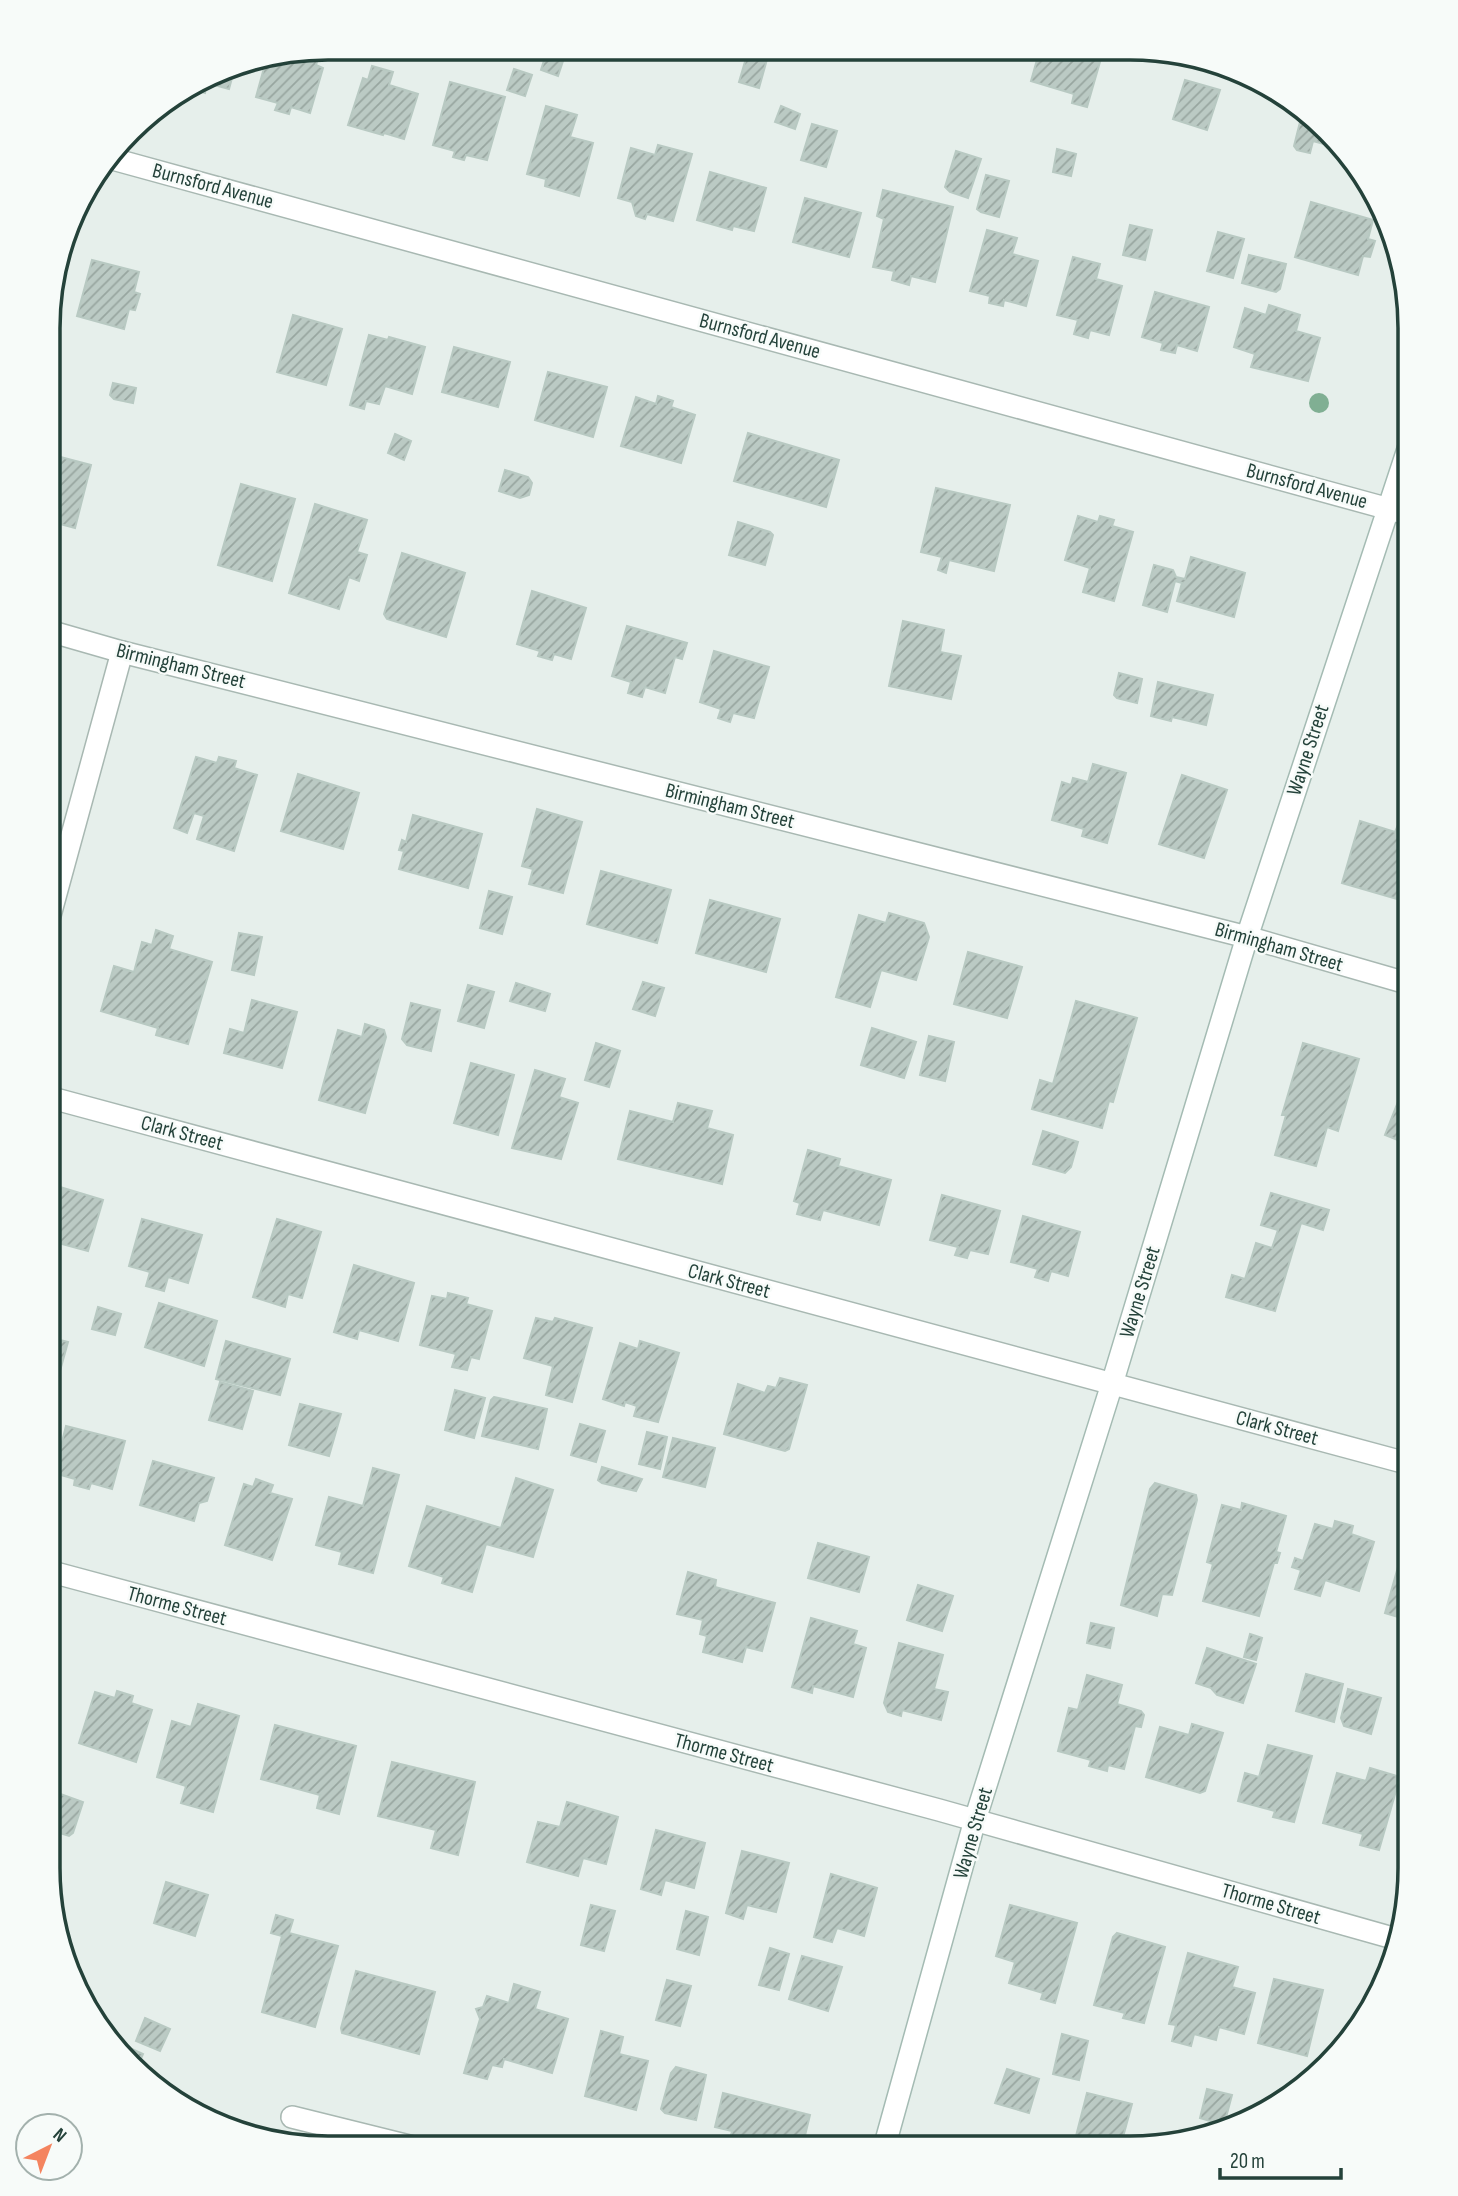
<svg xmlns="http://www.w3.org/2000/svg" width="1458" height="2196" viewBox="0 0 1458 2196" font-family="'Sofia Sans Condensed',sans-serif">
<style>
.building{fill:url(#building-hatch);stroke:#b8c9c2;stroke-width:2}
.lines{fill:none;stroke-linecap:round;stroke-linejoin:round}
.street-casing{stroke:#a8b8b2;stroke-width:24}
.secondary-casing{stroke:#a4bbb3;stroke-width:24}
.street{stroke:#fff;stroke-width:21}
.secondary{stroke:#fff;stroke-width:21}
.tree{fill:#80af93}
.labels{text-anchor:middle;dominant-baseline:central;stroke-width:5;stroke-linejoin:round;paint-order:stroke}
.street-label{font-size:21px;fill:#24423a;stroke:#f7fbf9}
.rim{fill:none;stroke:#24423a;stroke-width:3.5}
</style>
<defs>
<pattern id="building-hatch" width="6" height="6" patternUnits="userSpaceOnUse" patternTransform="scale(1.75)"><rect width="6" height="6" fill="#bbcac4"/><path d="M-1 1l2-2M0 6l6-6M5 7l2-2" fill="none" stroke="#98a6a0"/></pattern>
</defs>
<rect width="100%" height="100%" fill="#e6efeb"/>
<g class="building">
<polygon points="359,47 385,47 382,55"/>
<polygon points="321,48 316,65 323,68 310,113 291,107 289,114 275,110 278,103 256,97 267,57 280,55 292,59 294,53"/>
<polygon points="548,48 566,52 558,76 541,70"/>
<polygon points="591,48 634,48 631,58"/>
<polygon points="749,48 769,52 759,88 739,82"/>
<polygon points="838,49 876,49 873,58"/>
<polygon points="1040,49 1083,49 1102,55 1087,107 1072,103 1074,94 1031,81"/>
<polygon points="236,63 229,89 207,83 205,93 191,89"/>
<polygon points="372,66 393,72 389,85 418,94 404,139 384,133 383,135 348,125 363,78 368,80"/>
<polygon points="514,69 532,75 525,96 507,90"/>
<polygon points="1185,80 1220,90 1207,130 1173,119"/>
<polygon points="450,82 505,97 487,160 466,155 464,160 453,157 455,151 433,145"/>
<polygon points="546,106 577,115 570,137 593,143 579,196 545,186 546,179 527,174"/>
<polygon points="781,106 800,114 795,129 775,122"/>
<polygon points="1303,110 1307,111 1346,150 1313,141 1310,153 1297,150 1294,146"/>
<polygon points="812,124 837,131 826,167 801,160"/>
<polygon points="658,145 692,154 673,221 647,214 645,219 636,216 632,202 618,198 631,148 655,155"/>
<polygon points="1057,149 1076,154 1071,176 1053,172"/>
<polygon points="956,151 981,159 968,198 950,192 945,187"/>
<polygon points="710,172 766,188 754,231 733,226 732,230 697,220"/>
<polygon points="986,175 1009,181 999,217 981,212 977,209"/>
<polygon points="883,190 953,207 935,282 911,276 909,285 892,280 894,271 873,267 884,219 877,216"/>
<polygon points="805,198 861,213 849,257 793,242"/>
<polygon points="1311,202 1373,220 1368,239 1375,241 1370,257 1363,256 1358,275 1295,257"/>
<polygon points="1130,225 1152,230 1145,260 1123,255"/>
<polygon points="987,230 1017,238 1012,254 1038,261 1026,306 1004,300 1003,306 989,303 990,296 970,291"/>
<polygon points="1218,232 1244,239 1233,278 1207,271"/>
<polygon points="1249,255 1286,264 1280,289 1276,292 1242,283"/>
<polygon points="1073,257 1100,264 1096,279 1122,286 1109,335 1090,330 1088,338 1074,334 1078,320 1057,315"/>
<polygon points="92,260 139,272 134,292 140,294 135,310 129,309 124,329 77,316"/>
<polygon points="1155,292 1209,307 1197,351 1177,345 1175,353 1161,350 1163,343 1142,337"/>
<polygon points="1269,305 1300,315 1296,331 1320,338 1308,381 1251,367 1255,354 1234,347 1245,308 1266,315"/>
<polygon points="293,315 342,329 326,385 277,372"/>
<polygon points="369,335 388,340 389,337 425,347 412,394 385,386 379,404 366,401 364,409 350,405"/>
<polygon points="454,347 510,362 498,407 442,392"/>
<polygon points="548,372 607,387 593,437 535,420"/>
<polygon points="113,383 136,388 133,403 114,399 110,395"/>
<polygon points="658,396 673,401 671,407 695,415 681,463 621,446 636,397 656,404"/>
<polygon points="748,433 839,460 826,507 734,481"/>
<polygon points="395,434 411,441 404,460 388,453"/>
<polygon points="49,454 91,465 75,528 49,521"/>
<polygon points="505,470 528,477 532,483 529,495 520,498 499,491"/>
<polygon points="241,484 295,499 272,581 218,565"/>
<polygon points="936,488 1010,505 994,571 949,560 946,573 938,570 942,557 921,552"/>
<polygon points="315,504 367,520 357,552 367,555 359,581 349,577 339,609 289,593"/>
<polygon points="1078,516 1098,522 1100,516 1114,520 1112,526 1133,532 1114,601 1083,592 1090,568 1065,560"/>
<polygon points="738,522 770,532 773,535 765,565 729,555"/>
<polygon points="402,553 465,573 446,637 387,619 384,614"/>
<polygon points="1191,557 1245,573 1234,617 1177,601 1182,583 1175,581 1167,612 1143,605 1154,565 1173,570 1176,577 1185,579"/>
<polygon points="532,591 586,608 571,659 554,654 552,660 538,656 540,651 517,644"/>
<polygon points="903,621 944,630 940,652 961,656 951,699 889,686"/>
<polygon points="627,626 687,643 682,659 675,657 665,693 645,687 642,697 628,693 631,682 612,676"/>
<polygon points="714,651 769,667 754,718 733,713 730,722 718,718 721,709 700,702"/>
<polygon points="1119,673 1142,679 1137,703 1117,698 1114,695"/>
<polygon points="1158,682 1213,695 1206,725 1172,717 1171,721 1151,716"/>
<polygon points="196,757 217,763 219,757 236,761 234,768 257,775 234,851 197,839 204,816 194,813 187,833 174,828"/>
<polygon points="1093,764 1126,773 1107,843 1082,836 1084,829 1052,820 1062,782 1071,785 1073,778 1088,782"/>
<polygon points="298,774 359,793 343,849 281,831"/>
<polygon points="1182,775 1227,790 1204,858 1159,844"/>
<polygon points="537,809 582,822 563,893 529,884 533,869 522,866"/>
<polygon points="413,815 482,834 468,888 399,869 404,851 399,850 402,840 406,842"/>
<polygon points="1360,821 1395,832 1398,825 1411,828 1411,877 1404,901 1342,883"/>
<polygon points="601,871 671,890 657,943 587,924"/>
<polygon points="489,891 512,897 502,934 480,928"/>
<polygon points="710,900 780,919 766,972 696,953"/>
<polygon points="889,913 924,923 929,937 916,980 881,970 870,1007 836,997 859,915 886,923"/>
<polygon points="156,930 173,936 169,949 212,962 188,1044 156,1035 158,1028 101,1011 114,966 134,972 142,942 152,945"/>
<polygon points="239,933 262,937 254,975 232,970"/>
<polygon points="968,952 1022,967 1007,1018 954,1004"/>
<polygon points="643,982 664,988 655,1016 633,1009"/>
<polygon points="516,983 550,994 545,1011 510,1001"/>
<polygon points="468,985 494,992 484,1028 458,1021"/>
<polygon points="252,1000 297,1012 282,1068 224,1053 230,1029 244,1033"/>
<polygon points="1076,1001 1137,1018 1113,1102 1109,1101 1102,1128 1032,1109 1040,1080 1053,1084"/>
<polygon points="411,1003 440,1010 431,1051 407,1045 402,1039"/>
<polygon points="365,1024 384,1030 386,1037 365,1113 319,1100 338,1030 362,1037"/>
<polygon points="872,1028 916,1042 904,1078 861,1065"/>
<polygon points="929,1036 954,1042 945,1081 920,1075"/>
<polygon points="596,1043 620,1051 609,1087 585,1080"/>
<polygon points="1303,1043 1359,1059 1338,1131 1327,1127 1316,1166 1275,1155 1286,1115 1282,1115"/>
<polygon points="471,1063 514,1075 498,1135 454,1123"/>
<polygon points="535,1070 565,1079 559,1097 578,1103 561,1159 512,1148"/>
<polygon points="1405,1084 1410,1087 1410,1145 1407,1155 1399,1153 1403,1142 1385,1135"/>
<polygon points="678,1103 712,1111 707,1128 733,1135 722,1184 618,1159 630,1111 673,1122"/>
<polygon points="1043,1131 1078,1142 1071,1167 1065,1173 1033,1164"/>
<polygon points="808,1150 840,1159 838,1166 891,1180 879,1225 823,1210 820,1220 797,1214 800,1203 794,1201"/>
<polygon points="50,1184 103,1200 88,1251 51,1241 48,1248"/>
<polygon points="1271,1193 1329,1210 1323,1230 1301,1223 1275,1311 1226,1297 1232,1275 1245,1279 1256,1243 1272,1248 1278,1230 1261,1225"/>
<polygon points="942,1195 1000,1211 988,1254 970,1250 967,1258 955,1255 958,1247 930,1240"/>
<polygon points="1023,1216 1080,1232 1068,1276 1051,1271 1048,1281 1035,1277 1038,1269 1011,1262"/>
<polygon points="142,1219 202,1235 188,1283 168,1277 164,1291 146,1286 150,1272 129,1266"/>
<polygon points="277,1219 321,1232 302,1298 288,1294 285,1307 253,1297"/>
<polygon points="354,1265 414,1283 398,1341 359,1330 357,1339 334,1332"/>
<polygon points="448,1293 468,1298 466,1304 492,1311 479,1359 471,1357 467,1370 452,1367 456,1354 420,1345 432,1296 447,1299"/>
<polygon points="159,1303 217,1321 204,1366 145,1347"/>
<polygon points="98,1307 121,1314 115,1335 92,1329"/>
<polygon points="536,1318 553,1322 555,1318 592,1328 572,1402 546,1395 553,1366 524,1358"/>
<polygon points="48,1337 68,1342 55,1389 48,1387"/>
<polygon points="226,1341 290,1359 280,1395 216,1379"/>
<polygon points="640,1341 679,1353 658,1422 634,1416 637,1406 625,1402 624,1406 603,1399 620,1343 638,1349"/>
<polygon points="780,1378 807,1385 789,1449 785,1451 724,1434 738,1384 765,1393 768,1386 776,1388"/>
<polygon points="220,1382 253,1391 242,1429 209,1420"/>
<polygon points="455,1390 485,1398 474,1438 445,1430"/>
<polygon points="494,1397 547,1409 538,1449 482,1436 491,1400"/>
<polygon points="300,1404 341,1414 329,1456 289,1445"/>
<polygon points="580,1424 605,1431 596,1462 571,1455"/>
<polygon points="66,1426 125,1441 112,1489 91,1483 89,1489 74,1485 75,1479 54,1473"/>
<polygon points="647,1432 667,1437 660,1469 639,1464"/>
<polygon points="673,1438 715,1448 705,1487 663,1477"/>
<polygon points="153,1461 214,1478 207,1501 199,1503 194,1521 140,1505"/>
<polygon points="602,1467 642,1479 636,1491 602,1483 598,1480"/>
<polygon points="373,1468 399,1475 373,1573 339,1564 342,1552 316,1545 329,1497 363,1506"/>
<polygon points="516,1478 553,1490 533,1557 486,1544 472,1592 442,1583 444,1577 409,1566 427,1506 501,1528"/>
<polygon points="256,1479 273,1485 270,1493 292,1499 272,1560 225,1545 244,1484 253,1487"/>
<polygon points="1155,1483 1196,1495 1197,1500 1172,1595 1162,1594 1157,1616 1121,1605 1150,1489"/>
<polygon points="1242,1503 1286,1516 1276,1552 1280,1553 1277,1563 1274,1563 1259,1616 1203,1601 1213,1564 1207,1562 1222,1505 1241,1510"/>
<polygon points="1335,1521 1353,1526 1351,1534 1374,1542 1359,1591 1325,1580 1320,1596 1295,1589 1301,1570 1292,1567 1295,1558 1303,1561 1315,1524 1333,1529"/>
<polygon points="818,1543 869,1557 859,1592 808,1578"/>
<polygon points="1403,1549 1410,1552 1408,1620 1385,1613"/>
<polygon points="688,1572 716,1580 715,1587 775,1603 762,1651 746,1647 742,1662 703,1652 707,1636 700,1634 703,1620 677,1614"/>
<polygon points="918,1585 953,1596 942,1631 907,1620"/>
<polygon points="811,1618 857,1631 853,1644 866,1648 853,1697 813,1686 812,1693 792,1687"/>
<polygon points="1091,1623 1114,1628 1110,1648 1087,1643"/>
<polygon points="1250,1634 1262,1638 1256,1660 1244,1657"/>
<polygon points="899,1643 943,1655 934,1689 948,1692 941,1720 902,1710 901,1716 888,1712 884,1703"/>
<polygon points="1207,1648 1256,1664 1243,1703 1217,1695 1211,1688 1196,1683"/>
<polygon points="1306,1674 1343,1684 1334,1722 1296,1711"/>
<polygon points="1087,1675 1122,1685 1117,1704 1141,1711 1144,1715 1141,1727 1135,1726 1124,1769 1108,1765 1107,1771 1089,1766 1091,1760 1058,1751 1069,1708 1078,1710"/>
<polygon points="1348,1689 1381,1698 1371,1734 1344,1726 1341,1718"/>
<polygon points="48,1690 55,1692 47,1721"/>
<polygon points="117,1691 133,1696 131,1703 152,1710 136,1762 79,1743 95,1692 115,1698"/>
<polygon points="198,1704 239,1716 213,1812 181,1803 186,1786 157,1777 172,1721 191,1727"/>
<polygon points="1192,1724 1223,1733 1205,1791 1200,1793 1146,1777 1160,1727 1189,1735"/>
<polygon points="275,1725 356,1746 339,1814 317,1808 320,1795 261,1779"/>
<polygon points="1268,1745 1312,1756 1294,1822 1273,1817 1275,1811 1238,1801 1245,1773 1259,1777"/>
<polygon points="392,1762 475,1782 458,1855 431,1848 436,1830 378,1816"/>
<polygon points="1370,1768 1400,1777 1379,1850 1360,1845 1363,1834 1323,1823 1337,1773 1366,1781"/>
<polygon points="52,1791 83,1802 73,1833 69,1836 47,1829 47,1804"/>
<polygon points="567,1802 618,1817 606,1864 583,1858 578,1876 527,1862 538,1822 560,1827"/>
<polygon points="656,1830 705,1843 694,1888 665,1880 661,1895 641,1889"/>
<polygon points="742,1851 789,1863 776,1912 747,1905 743,1919 726,1913"/>
<polygon points="831,1874 877,1888 864,1936 837,1928 832,1942 814,1937"/>
<polygon points="166,1882 208,1895 195,1936 154,1923"/>
<polygon points="591,1905 615,1911 604,1951 581,1945"/>
<polygon points="1010,1905 1077,1923 1055,2003 1041,1999 1043,1993 1009,1983 1015,1962 996,1956"/>
<polygon points="686,1911 708,1917 699,1955 677,1949"/>
<polygon points="276,1915 293,1920 289,1933 338,1946 315,2027 262,2012 282,1936 271,1933"/>
<polygon points="1117,1933 1165,1947 1144,2023 1123,2018 1125,2013 1094,2005 1113,1937"/>
<polygon points="770,1948 789,1954 779,1990 759,1985"/>
<polygon points="1188,1953 1238,1967 1232,1987 1255,1993 1244,2034 1219,2027 1216,2040 1194,2034 1191,2046 1172,2041 1176,2025 1169,2024"/>
<polygon points="802,1956 842,1967 828,2011 789,1999"/>
<polygon points="356,1971 435,1992 419,2054 342,2033 341,2028"/>
<polygon points="1274,1979 1323,1990 1307,2056 1258,2043"/>
<polygon points="667,1980 691,1986 680,2026 656,2020"/>
<polygon points="514,1984 540,1992 535,2009 568,2019 552,2073 504,2059 502,2067 492,2065 487,2079 464,2073 480,2019 476,2009 483,2007 487,1996 509,2003"/>
<polygon points="1364,2000 1374,2003 1363,2025 1353,2037"/>
<polygon points="145,2018 170,2029 160,2051 136,2041"/>
<polygon points="601,2031 623,2037 619,2054 648,2061 636,2110 585,2096"/>
<polygon points="1062,2034 1088,2041 1079,2080 1053,2074"/>
<polygon points="123,2045 143,2054 136,2070 119,2053"/>
<polygon points="676,2067 706,2075 696,2120 665,2113 661,2109 671,2073"/>
<polygon points="1007,2069 1039,2079 1029,2113 995,2103"/>
<polygon points="1207,2089 1232,2095 1224,2125 1200,2118"/>
<polygon points="723,2093 810,2115 802,2148 728,2148 732,2131 715,2127"/>
<polygon points="1087,2093 1132,2104 1120,2148 1076,2136"/>
</g>
<g class="lines">
<defs>
<g id="street">
<polyline points="109,158 1411,515"/>
<polyline points="49,631 122,652 1247,937 1410,984"/>
<polyline points="49,919 122,652"/>
<polyline points="48,1097 1410,1464"/>
<polyline points="48,1571 939,1810 1400,1940"/>
<polyline points="292,2117 413,2147"/>
</g>
<polyline id="secondary" points="884,2148 975,1820 1112,1384 1247,937 1411,440"/>
</defs>
<use href="#street" class="street-casing"/>
<use href="#secondary" class="secondary-casing"/>
<use href="#street" class="street"/>
<use href="#secondary" class="secondary"/>
</g>
<circle class="tree" cx="1319" cy="403" r="10"/>
<g class="labels">
<g class="street-label">
<text transform="translate(213 186) rotate(15)">Burnsford Avenue</text>
<text transform="translate(760 336) rotate(15)">Burnsford Avenue</text>
<text transform="translate(1307 486) rotate(15)">Burnsford Avenue</text>
<text transform="translate(181 666) rotate(14)">Birmingham Street</text>
<text transform="translate(1308 750) rotate(-72)">Wayne Street</text>
<text transform="translate(730 806) rotate(14)">Birmingham Street</text>
<text transform="translate(1279 947) rotate(16)">Birmingham Street</text>
<text transform="translate(182 1133) rotate(15)">Clark Street</text>
<text transform="translate(729 1281) rotate(15)">Clark Street</text>
<text transform="translate(1140 1292) rotate(-73)">Wayne Street</text>
<text transform="translate(1277 1428) rotate(15)">Clark Street</text>
<text transform="translate(177 1606) rotate(15)">Thorme Street</text>
<text transform="translate(724 1753) rotate(15)">Thorme Street</text>
<text transform="translate(973 1833) rotate(-74)">Wayne Street</text>
<text transform="translate(1271 1904) rotate(16)">Thorme Street</text>
</g>
</g>
<path d="M0 0H1458V2196H0ZM328 60H1130A268 268 0 0 1 1398 328V1868A268 268 0 0 1 1130 2136H328A268 268 0 0 1 60 1868V328A268 268 0 0 1 328 60Z" fill="#f7fbf9" fill-rule="evenodd"/>
<path class="rim" d="M328 60H1130A268 268 0 0 1 1398 328V1868A268 268 0 0 1 1130 2136H328A268 268 0 0 1 60 1868V328A268 268 0 0 1 328 60Z"/>
<g transform="translate(49 2147) rotate(42)"><circle r="33" fill="#f7fbf9" stroke="#a3b1ad" stroke-width="2"/>
<path d="M0-5L12 26L0 18L-12 26Z" fill="#f4845f"/>
<text y="-10" font-size="19" font-weight="bold" text-anchor="middle" fill="#24423a">N</text>
</g>
<path d="M1220 2168v10h121v-10" fill="none" stroke="#24423a" stroke-width="3.5"/>
<text x="1230" y="2168" font-size="21" fill="#24423a" stroke="#f7fbf9" stroke-width="5" paint-order="stroke">20 m</text>
</svg>
